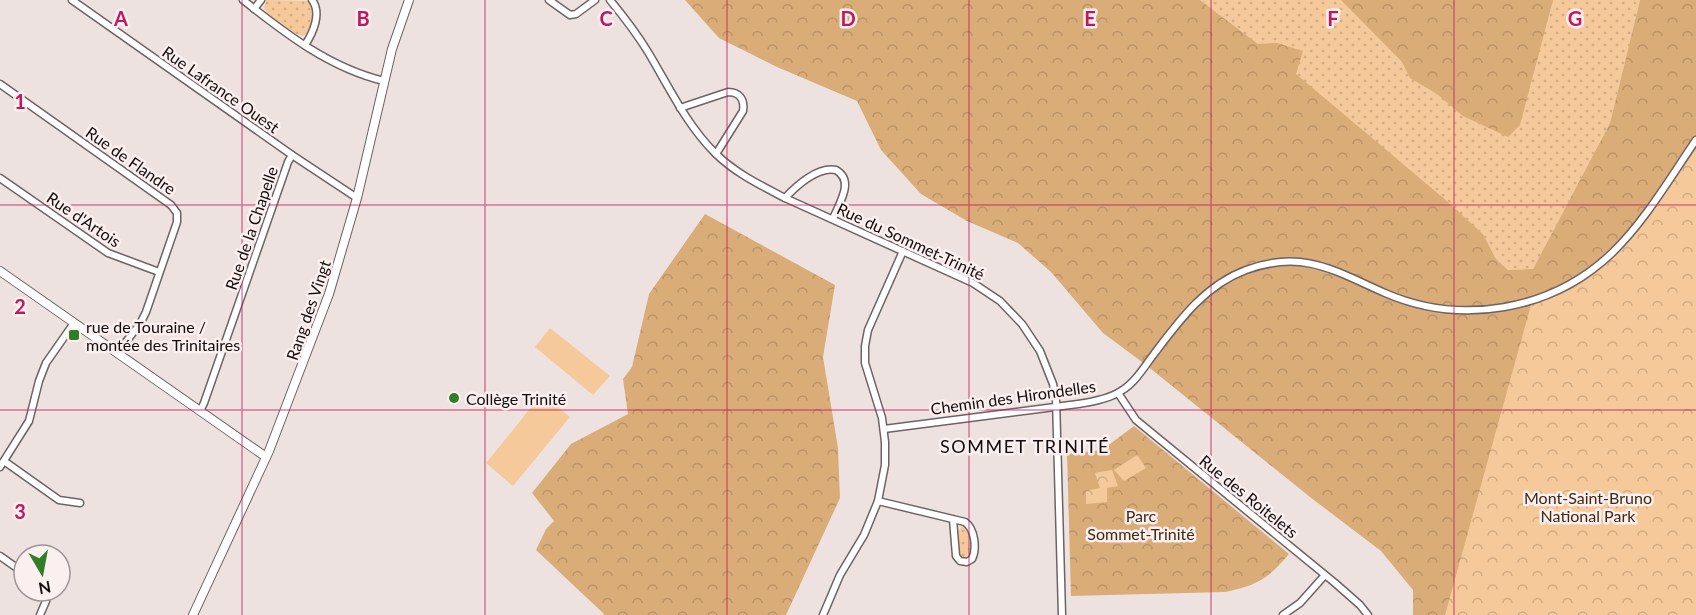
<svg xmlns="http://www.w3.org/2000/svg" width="1696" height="615" viewBox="0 0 1696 615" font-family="Lato,sans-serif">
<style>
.grass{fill:url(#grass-dots)}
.forest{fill:url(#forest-crowns)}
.park{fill:url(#park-crowns)}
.garden{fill:#f5c999}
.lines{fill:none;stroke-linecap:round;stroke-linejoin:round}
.minor-casing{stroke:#6d6362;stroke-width:9}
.tertiary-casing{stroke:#6d6362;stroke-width:10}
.minor{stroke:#fff;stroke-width:6}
.tertiary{stroke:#fff;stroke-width:8}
.grid{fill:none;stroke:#c2185b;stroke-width:1.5;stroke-opacity:0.55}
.poi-dot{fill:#307f28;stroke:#fbefef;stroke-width:2}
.labels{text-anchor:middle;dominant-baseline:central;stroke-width:5;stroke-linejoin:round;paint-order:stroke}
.street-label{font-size:16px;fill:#110d0d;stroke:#fbefef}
.poi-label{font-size:16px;fill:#110d0d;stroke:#fbefef;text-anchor:start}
.park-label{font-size:16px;fill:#3e2b13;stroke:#fbefef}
.neighbourhood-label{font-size:18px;letter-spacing:1.5px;fill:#110d0d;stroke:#fbefef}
.grid-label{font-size:20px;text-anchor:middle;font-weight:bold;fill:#c2185b;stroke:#fbefef;stroke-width:5;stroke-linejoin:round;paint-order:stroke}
</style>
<defs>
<pattern id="grass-dots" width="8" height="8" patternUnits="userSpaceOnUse" patternTransform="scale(1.5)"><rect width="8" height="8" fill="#f5c999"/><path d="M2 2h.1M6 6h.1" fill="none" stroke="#d1ab83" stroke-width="1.8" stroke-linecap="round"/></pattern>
<pattern id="forest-crowns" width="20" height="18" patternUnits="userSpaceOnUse" patternTransform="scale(1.5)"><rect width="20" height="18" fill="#daac78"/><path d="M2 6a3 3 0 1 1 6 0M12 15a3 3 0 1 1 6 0" fill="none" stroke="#ba9367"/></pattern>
<pattern id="park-crowns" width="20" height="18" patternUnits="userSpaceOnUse" patternTransform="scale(1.5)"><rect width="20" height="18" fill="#f5c999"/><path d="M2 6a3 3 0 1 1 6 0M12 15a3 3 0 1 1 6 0" fill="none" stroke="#d1ab83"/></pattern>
</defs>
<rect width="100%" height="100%" fill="#eee2e1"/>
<g class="grass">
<path d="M 266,0 L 308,1 C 316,11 312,23 306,34 L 303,36 C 291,33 269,18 264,8 Z"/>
<polygon points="1200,0 1640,0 1610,123 1533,269 1508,270 1496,259 1483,234 1258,44"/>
<polygon points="962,526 967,527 970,552 966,557 963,557 960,554 958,532"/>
</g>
<g class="forest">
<polygon points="685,0 1200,0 1258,44 1277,43 1303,51 1296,74 1441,196 1483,234 1496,259 1508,270 1533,269 1610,123 1640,0 1696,0 1696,615 1413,615 1413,590 1381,551 1310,497 1146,365 1103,333 1051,272 1018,243 967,221 921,194 881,150 857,101 777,67 719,38"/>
<polygon points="1341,0 1553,0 1520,125 1508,137 1463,116 1437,94 1410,78 1402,62"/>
<polygon points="705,214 835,285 823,357 838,448 840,498 786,615 603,615 604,614 536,550 546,529 554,521 532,493 571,444 628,414 623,379 632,367 649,294"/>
<path d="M 1134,426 L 1289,554 C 1268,579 1257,585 1225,592 L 1071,596 L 1067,454 L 1102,450 Z"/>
</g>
<g class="park">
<path d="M 1696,149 L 1696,615 L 1445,615 L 1531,305 C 1544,300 1558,296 1570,290 C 1627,259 1660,200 1696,149 Z"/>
<polygon points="1112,470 1118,486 1107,488 1107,502 1086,504 1086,491 1100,488 1095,473"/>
</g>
<g class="garden">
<polygon points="550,328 610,376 593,395 535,347"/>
<polygon points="542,394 570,417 513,486 486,463"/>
<polygon points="1137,455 1146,468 1124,481 1114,470"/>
</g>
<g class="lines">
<defs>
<g id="minor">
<polyline points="72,0 292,155 357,198"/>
<path d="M 243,0 C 286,34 330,68 384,81"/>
<polyline points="549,0 570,15 576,14 595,0"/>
<path d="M 610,0 C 624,17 637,34 648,52 C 669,87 686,124 715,153 C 735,173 760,185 785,198 L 973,283 L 1000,301 L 1022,324 L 1040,351 L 1053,384 L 1056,399 L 1062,615"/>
<polyline points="254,9 261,0"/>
<path d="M 305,45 C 313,33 322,13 312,0"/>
<polyline points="0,84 171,205 177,213 177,222 146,312 140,324 117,353"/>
<path d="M 680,108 L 728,92 C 739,92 745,99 743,111 L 716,154"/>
<polyline points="0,178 108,253 159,272"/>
<path d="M 785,198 C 796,186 818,166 836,170 C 855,181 839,203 833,219"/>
<polyline points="1118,393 1136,420 1335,583 1360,605 1368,615"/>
<polyline points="200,411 204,403 288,162 292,155"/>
<path d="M 884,429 L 1078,404 C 1092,402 1109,399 1121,391 C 1135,383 1144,367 1154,354 C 1179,321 1205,285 1246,270 C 1303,249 1335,271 1385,293 C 1461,326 1551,311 1612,253 C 1645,221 1670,178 1696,140"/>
<polyline points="4,461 59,500 80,503"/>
<polyline points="0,467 29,421 39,381 46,363 74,323"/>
<path d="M 878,501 L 965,522 C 975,529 977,549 972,559 L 967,562 L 960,561 L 956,556 L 953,519"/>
<polyline points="0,556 24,573"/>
<polyline points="40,615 46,601 45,591"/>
<polyline points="823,615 840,575 864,535 878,501 885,465 885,442 882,418 865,363 865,346 868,330 903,251"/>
<polyline points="1283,615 1300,603 1325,575"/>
</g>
<g id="tertiary">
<polyline points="0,271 266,457"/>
<polyline points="193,615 269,451 329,294 357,198 392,49 409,0"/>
</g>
</defs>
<use href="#minor" class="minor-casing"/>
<use href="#tertiary" class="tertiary-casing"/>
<use href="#minor" class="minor"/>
<use href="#tertiary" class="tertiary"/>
</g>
<path class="grid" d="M 242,0 L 242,615M 485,0 L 485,615M 727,0 L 727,615M 969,0 L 969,615M 1211,0 L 1211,615M 1454,0 L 1454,615M 0,205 L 1696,205M 0,410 L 1696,410"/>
<g class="poi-dot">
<rect x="68" y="329" width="12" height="12" rx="3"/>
<circle cx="454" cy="398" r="6"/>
</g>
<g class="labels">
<g class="street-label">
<text transform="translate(221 89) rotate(35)">Rue Lafrance Ouest</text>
<text transform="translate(131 160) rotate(35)">Rue de Flandre</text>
<text transform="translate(84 219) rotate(34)">Rue d'Artois</text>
<text transform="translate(251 228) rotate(-71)">Rue de la Chapelle</text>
<text transform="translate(911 241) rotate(25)">Rue du Sommet-Trinité</text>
<text transform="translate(308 310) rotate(-71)">Rang des Vingt</text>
<text transform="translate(1013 397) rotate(-8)">Chemin des Hirondelles</text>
<text transform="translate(1249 496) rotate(39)">Rue des Roitelets</text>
</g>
<g class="poi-label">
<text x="86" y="326">rue de Touraine /<tspan x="86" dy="18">montée des Trinitaires</tspan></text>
<text x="466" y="398">Collège Trinité</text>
</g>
<g class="park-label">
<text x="1588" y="497">Mont-Saint-Bruno<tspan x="1588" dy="18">National Park</tspan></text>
<text x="1141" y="515">Parc<tspan x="1141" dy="18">Sommet-Trinité</tspan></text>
</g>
<g class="neighbourhood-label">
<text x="1025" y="446">SOMMET TRINITÉ</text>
</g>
</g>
<g class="grid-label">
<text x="121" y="26">A</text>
<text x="363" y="26">B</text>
<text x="606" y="26">C</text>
<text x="848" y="26">D</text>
<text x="1090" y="26">E</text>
<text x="1333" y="26">F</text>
<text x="1575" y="26">G</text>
<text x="20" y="109">1</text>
<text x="20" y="314">2</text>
<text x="20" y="519">3</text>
</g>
<g transform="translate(42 573) rotate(170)"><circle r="28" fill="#fbefef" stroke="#9d9595" stroke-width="1.5"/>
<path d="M0-4.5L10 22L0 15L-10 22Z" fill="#307f28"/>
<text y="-9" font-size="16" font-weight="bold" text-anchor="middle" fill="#110d0d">N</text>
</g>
</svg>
